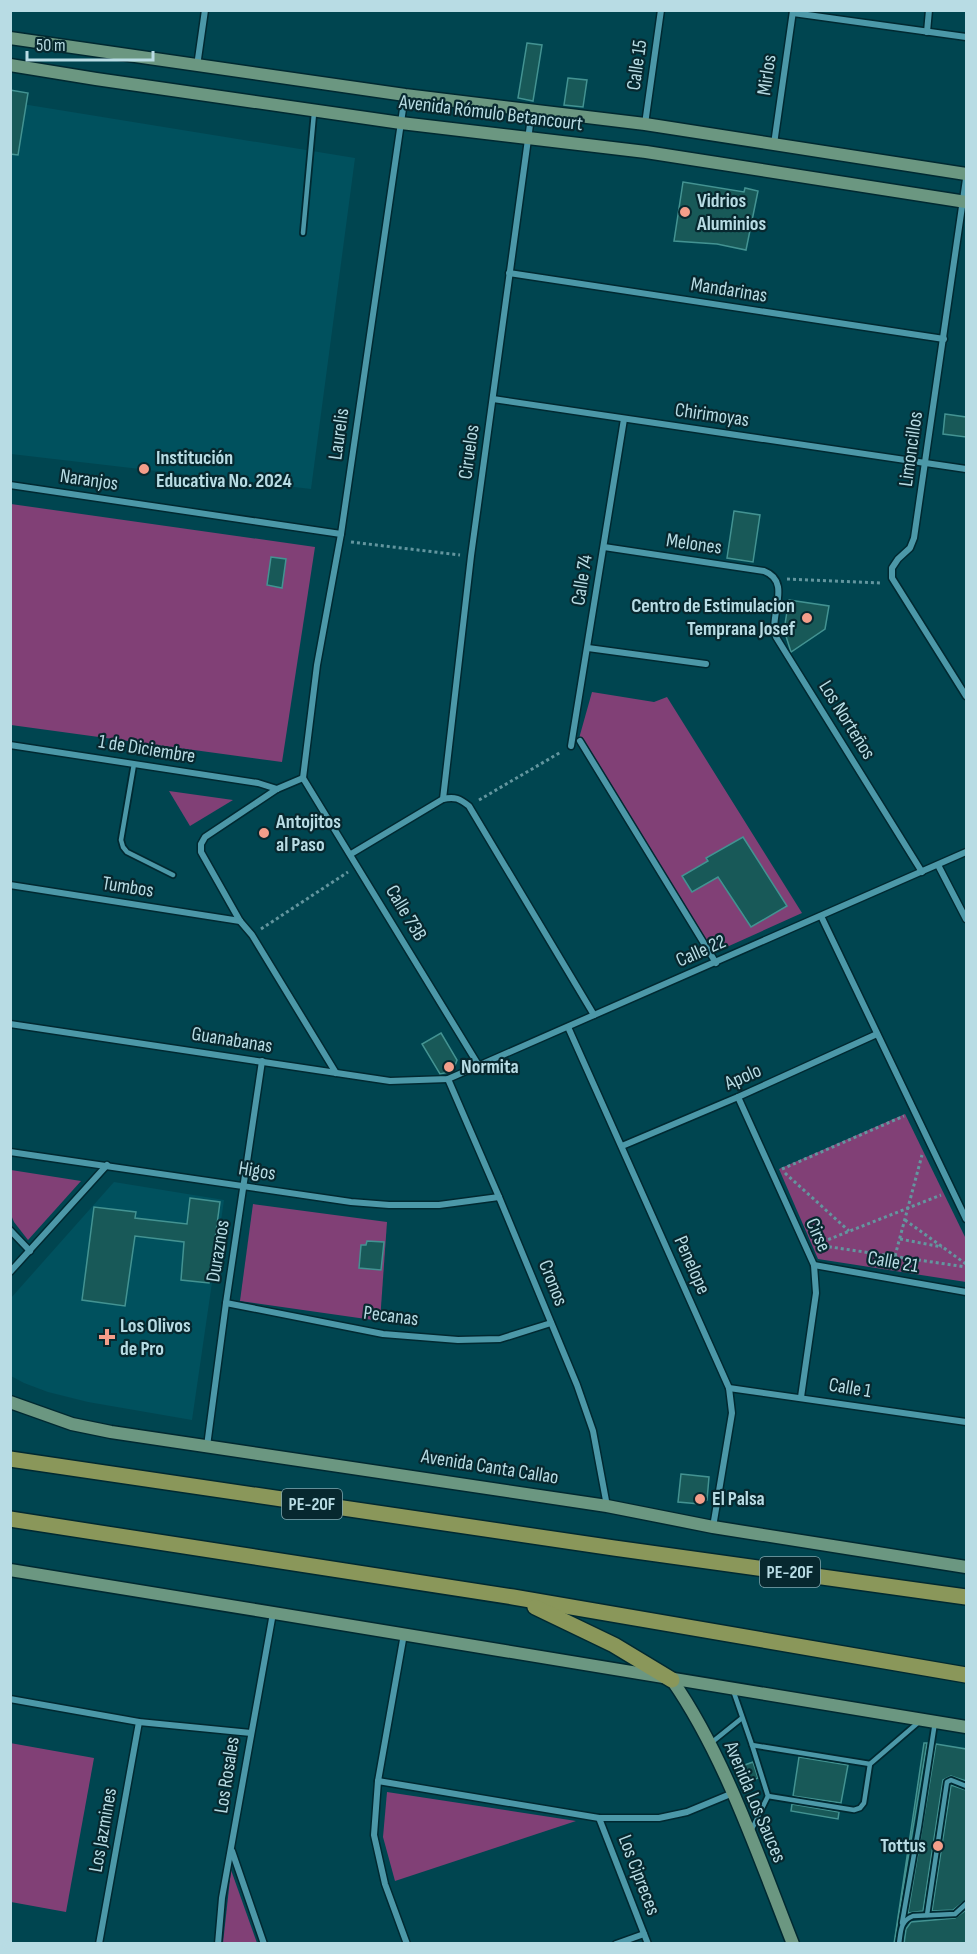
<svg xmlns="http://www.w3.org/2000/svg" width="977" height="1954" viewBox="0 0 977 1954" font-family="'Sofia Sans Condensed',sans-serif">
<style>
.built{fill:#00515e}
.green{fill:#814076}
.building{fill:#185958;stroke:#439392;stroke-width:1.5}
.lines{fill:none;stroke-linecap:round;stroke-linejoin:round}
.lane-casing{stroke:#002931;stroke-width:8}
.street-casing{stroke:#002931;stroke-width:9}
.secondary-casing{stroke:#002931;stroke-width:15}
.primary-casing{stroke:#002931;stroke-width:18}
.path{stroke:#63969f;stroke-width:3;stroke-dasharray:3 3;stroke-linecap:butt}
.lane{stroke:#4c98a8;stroke-width:4.5}
.street{stroke:#4c98a8;stroke-width:6}
.secondary{stroke:#6b9781;stroke-width:12}
.primary{stroke:#8a975a;stroke-width:15}
.poi-dot{fill:#f49e8a;stroke:#07282f;stroke-width:2}
.labels{text-anchor:middle;dominant-baseline:central;stroke-width:4.5;stroke-linejoin:round;paint-order:stroke}
.shield{fill:#07282f;stroke:#83a6ae;stroke-width:1.5}
.shield-label{font-size:18px;font-weight:bold;fill:#b8dce4}
.street-label{font-size:20px;fill:#b8dce4;stroke:#07282f}
.poi-label{font-size:20px;font-weight:bold;fill:#b8dce4;stroke:#07282f;text-anchor:start}
</style>
<rect width="100%" height="100%" fill="#004550"/>
<g class="built">
<polygon points="10,102 355,158 311,489 11,454"/>
<polygon points="114,1182 224,1200 192,1420 88,1402 48,1392 24,1383 11,1376 11,1298"/>
</g>
<g class="green">
<polygon points="11,504 315,547 282,762 11,725"/>
<polygon points="592,692 654,702 667,697 802,913 709,955 578,742"/>
<polygon points="169,791 233,800 190,826"/>
<polygon points="905,1114 966,1239 966,1282 818,1259 779,1169"/>
<polygon points="11,1170 81,1181 28,1240 14,1222 11,1215"/>
<polygon points="253,1204 387,1222 380,1321 240,1301"/>
<polygon points="10,1743 94,1758 66,1912 11,1902"/>
<polygon points="387,1792 576,1821 395,1881 383,1837"/>
<polygon points="231,1870 257,1943 223,1943"/>
</g>
<g class="building">
<polygon points="527,43 542,45 533,101 518,98"/>
<polygon points="568,78 587,80 583,107 564,105"/>
<polygon points="10,90 28,93 18,155 10,154"/>
<polygon points="683,182 744,192 745,188 758,191 746,250 717,244 674,241"/>
<polygon points="945,414 966,417 966,437 943,434"/>
<polygon points="734,511 760,515 753,562 727,558"/>
<polygon points="271,557 286,559 282,588 267,585"/>
<polygon points="789,600 829,606 825,629 791,652 784,630"/>
<polygon points="743,837 787,906 751,927 718,877 692,892 682,876 708,861 706,858"/>
<polygon points="441,1033 457,1060 453,1071 440,1074 422,1044"/>
<polygon points="190,1198 220,1202 209,1283 181,1280 184,1242 135,1236 125,1306 82,1300 94,1207 136,1212 135,1218 187,1224"/>
<polygon points="367,1241 384,1242 381,1270 359,1268 361,1245 366,1245"/>
<polygon points="681,1474 709,1477 707,1500 700,1504 678,1502"/>
<polygon points="924,1743 927,1743 894,1944"/>
<polygon points="936,1744 966,1749 966,1781 951,1776 943,1780 923,1911 908,1913"/>
<polygon points="799,1757 848,1765 841,1803 793,1796"/>
<polygon points="753,1762 758,1778 745,1783 739,1767"/>
<polygon points="951,1785 966,1790 966,1900 953,1910 932,1911"/>
<polygon points="792,1804 839,1812 838,1819 791,1811"/>
<polygon points="966,1910 966,1944 904,1944 906,1929 911,1922 955,1918"/>
</g>
<g class="lines">
<defs>
<g id="lane">
<polyline points="303,233 314,113"/>
<polyline points="134,764 121,840 123,847 127,852 173,875"/>
<polyline points="733,1690 752,1745 870,1764 920,1721"/>
<polyline points="711,1743 742,1718"/>
<polyline points="768,1796 854,1810 860,1808 864,1803 870,1764"/>
<polyline points="751,1831 768,1796 752,1745"/>
<polyline points="927,1915 947,1782 951,1780 966,1786"/>
<polyline points="902,1923 919,1826 935,1722"/>
<path d="M 899,1944 C 901,1931 900,1921 913,1916 L 955,1914 L 966,1904"/>
</g>
<g id="street">
<polyline points="793,13 966,37"/>
<polyline points="927,32 929,10"/>
<polyline points="197,66 205,10"/>
<polyline points="645,124 661,10"/>
<polyline points="774,144 793,11"/>
<polyline points="966,179 914,538 910,548 898,559 892,568 892,578 966,696"/>
<polyline points="509,273 944,339"/>
<polyline points="493,399 966,469"/>
<polyline points="10,485 341,534"/>
<path d="M 604,547 L 764,571 C 793,582 768,616 776,637 L 922,872"/>
<polyline points="588,648 706,664"/>
<polyline points="580,741 716,963"/>
<polyline points="10,745 258,783 277,789"/>
<polyline points="571,746 624,419"/>
<polyline points="303,778 317,665 341,534 405,95"/>
<polyline points="303,778 277,789 205,837 201,844 201,852 240,921 252,935 336,1073"/>
<polyline points="303,778 479,1066"/>
<polyline points="443,799 471,556 532,110"/>
<path d="M 351,854 L 443,799 C 455,796 460,799 469,806 L 594,1015"/>
<polyline points="938,865 966,919"/>
<polyline points="10,885 240,921"/>
<polyline points="821,916 966,1219"/>
<polyline points="10,1024 390,1081 448,1079 966,852"/>
<polyline points="568,1027 729,1388 732,1413 713,1527"/>
<polyline points="448,1079 499,1197 577,1385 593,1431 607,1506"/>
<polyline points="738,1097 814,1265 816,1293 801,1397"/>
<polyline points="622,1146 738,1097 877,1034"/>
<polyline points="10,1152 351,1202 389,1205 439,1205 499,1197"/>
<polyline points="10,1230 30,1251"/>
<polyline points="814,1265 966,1292"/>
<polyline points="10,1272 107,1165"/>
<polyline points="226,1303 383,1334 458,1340 500,1339 551,1323"/>
<polyline points="729,1388 966,1422"/>
<polyline points="207,1446 226,1303 262,1061"/>
<polyline points="404,1634 378,1781 374,1835 385,1884 407,1944"/>
<polyline points="10,1699 139,1722 251,1733"/>
<polyline points="378,1781 599,1818 659,1818 687,1812 733,1793"/>
<polyline points="599,1818 648,1944"/>
<polyline points="232,1851 264,1944"/>
<polyline points="99,1944 139,1722"/>
<polyline points="218,1944 222,1898 273,1613"/>
<polyline points="616,1944 644,1934"/>
</g>
<g id="secondary">
<polyline points="10,38 405,95 645,124 966,174"/>
<polyline points="10,65 96,79 401,123 646,152 966,202"/>
<polyline points="10,1402 72,1424 111,1432 607,1506 713,1527 966,1567"/>
<path d="M 10,1570 C 329,1621 648,1676 966,1727"/>
<path d="M 672,1680 C 725,1756 759,1858 793,1944"/>
</g>
<g id="primary">
<polyline points="10,1459 614,1548 966,1597"/>
<polyline points="10,1519 513,1597 966,1675"/>
<polyline points="535,1607 614,1645 672,1680"/>
</g>
</defs>
<use href="#lane" class="lane-casing"/>
<use href="#street" class="street-casing"/>
<use href="#secondary" class="secondary-casing"/>
<use href="#primary" class="primary-casing"/>
<g class="path">
<polyline points="351,542 460,555"/>
<polyline points="787,579 882,583"/>
<polyline points="479,800 561,752"/>
<polyline points="261,929 348,872"/>
<polyline points="782,1169 904,1116"/>
<polyline points="785,1173 849,1231"/>
<polyline points="905,1220 966,1264"/>
<polyline points="900,1239 942,1247"/>
<polyline points="817,1244 941,1195"/>
<polyline points="817,1245 966,1267"/>
<polyline points="895,1256 922,1155"/>
</g>
<use href="#lane" class="lane"/>
<use href="#street" class="street"/>
<use href="#secondary" class="secondary"/>
<use href="#primary" class="primary"/>
</g>
<g class="poi-dot">
<circle cx="685" cy="212" r="6"/>
<circle cx="144" cy="469" r="6"/>
<circle cx="807" cy="618" r="6"/>
<circle cx="264" cy="833" r="6"/>
<circle cx="449" cy="1067" r="6"/>
<path d="M104 1328h6v6h6v6h-6v6h-6v-6h-6v-6h6z"/>
<circle cx="700" cy="1499" r="6"/>
<circle cx="938" cy="1846" r="6"/>
</g>
<g class="labels">
<g class="shield">
<rect x="282" y="1489" width="60" height="30" rx="4.5"/>
<rect x="760" y="1557" width="60" height="30" rx="4.5"/>
</g>
<g class="shield-label">
<text x="312" y="1504">PE-20F</text>
<text x="790" y="1572">PE-20F</text>
</g>
<g class="street-label">
<text transform="translate(637 65) rotate(-82)">Calle 15</text>
<text transform="translate(767 75) rotate(-82)">Mirlos</text>
<text transform="translate(491 113) rotate(7)">Avenida Rómulo Betancourt</text>
<text transform="translate(729 290) rotate(9)">Mandarinas</text>
<text transform="translate(712 415) rotate(8)">Chirimoyas</text>
<text transform="translate(339 434) rotate(-82)">Laurelis</text>
<text transform="translate(911 449) rotate(-82)">Limoncillos</text>
<text transform="translate(469 452) rotate(-82)">Ciruelos</text>
<text transform="translate(89 480) rotate(8)">Naranjos</text>
<text transform="translate(694 544) rotate(8)">Melones</text>
<text transform="translate(582 580) rotate(-81)">Calle 74</text>
<text transform="translate(847 720) rotate(58)">Los Norteños</text>
<text transform="translate(147 749) rotate(9)">1 de Diciembre</text>
<text transform="translate(128 887) rotate(9)">Tumbos</text>
<text transform="translate(406 913) rotate(59)">Calle 73B</text>
<text transform="translate(701 951) rotate(-24)">Calle 22</text>
<text transform="translate(232 1040) rotate(9)">Guanabanas</text>
<text transform="translate(743 1077) rotate(-24)">Apolo</text>
<text transform="translate(257 1171) rotate(9)">Higos</text>
<text transform="translate(818 1235) rotate(66)">Cirse</text>
<text transform="translate(218 1251) rotate(-81)">Duraznos</text>
<text transform="translate(893 1262) rotate(10)">Calle 21</text>
<text transform="translate(692 1265) rotate(66)">Penelope</text>
<text transform="translate(553 1283) rotate(68)">Cronos</text>
<text transform="translate(391 1316) rotate(7)">Pecanas</text>
<text transform="translate(850 1388) rotate(9)">Calle 1</text>
<text transform="translate(490 1467) rotate(9)">Avenida Canta Callao</text>
<text transform="translate(227 1775) rotate(-81)">Los Rosales</text>
<text transform="translate(755 1802) rotate(67)">Avenida Los Sauces</text>
<text transform="translate(103 1830) rotate(-80)">Los Jazmines</text>
<text transform="translate(639 1875) rotate(69)">Los Cipreces</text>
</g>
<g class="poi-label">
<text x="697" y="201">Vidrios<tspan x="697" dy="23">Aluminios</tspan></text>
<text x="156" y="458">Institución<tspan x="156" dy="23">Educativa No. 2024</tspan></text>
<text x="795" y="606" text-anchor="end">Centro de Estimulacion<tspan x="795" dy="23">Temprana Josef</tspan></text>
<text x="276" y="822">Antojitos<tspan x="276" dy="23">al Paso</tspan></text>
<text x="461" y="1067">Normita</text>
<text x="120" y="1326">Los Olivos<tspan x="120" dy="23">de Pro</tspan></text>
<text x="712" y="1499">El Palsa</text>
<text x="926" y="1846" text-anchor="end">Tottus</text>
</g>
</g>
<rect width="977" height="1954" fill="none" stroke="#b8dce4" stroke-width="24"/>
<path d="M27 51v9h126v-9" fill="none" stroke="#b8dce4" stroke-width="3"/>
<text x="36" y="51" font-size="18" fill="#b8dce4" stroke="#07282f" stroke-width="4.5" paint-order="stroke">50 m</text>
</svg>
